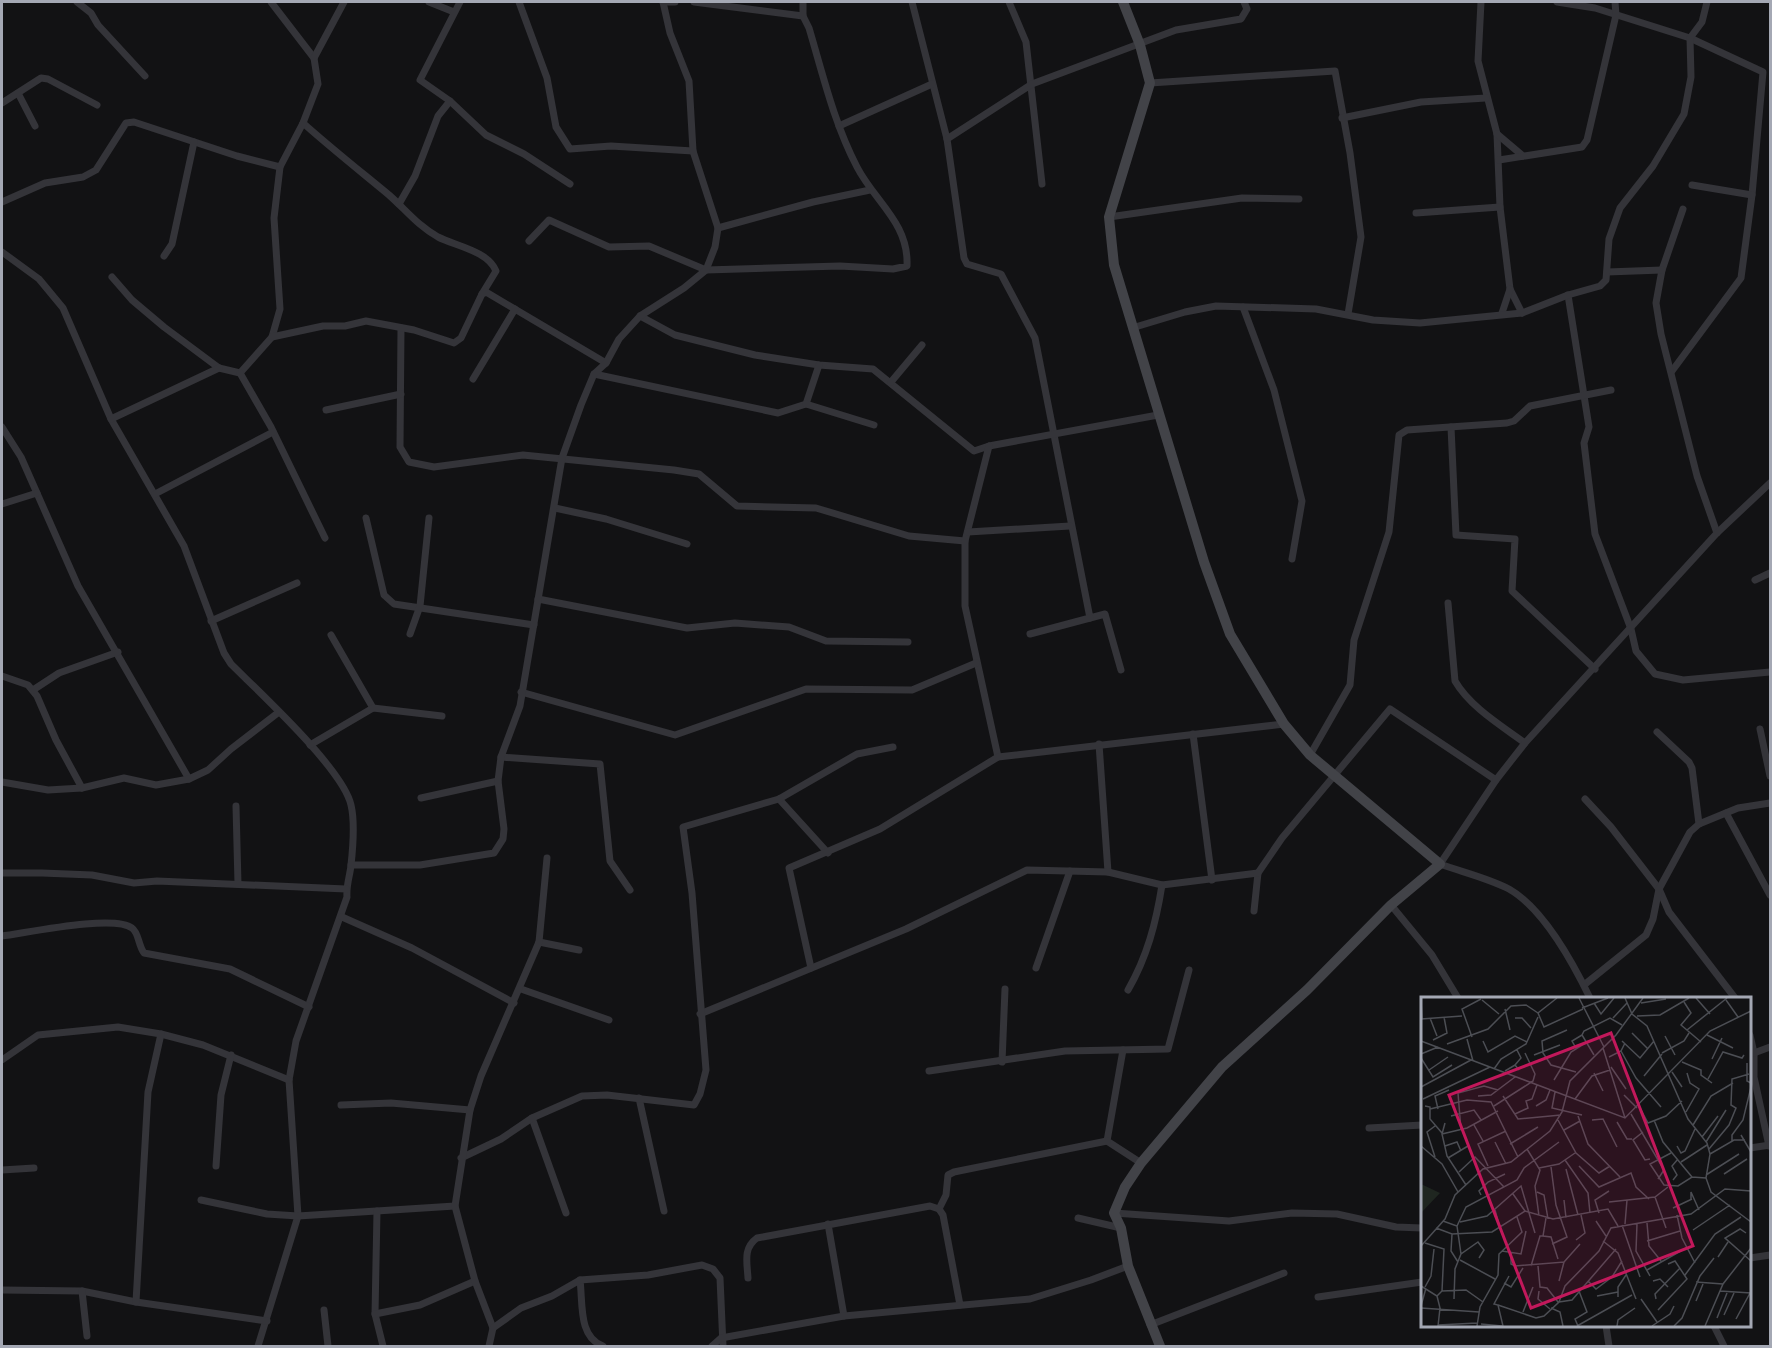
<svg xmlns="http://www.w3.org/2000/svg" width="1772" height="1348" viewBox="0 0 1772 1348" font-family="'Titillium Web',sans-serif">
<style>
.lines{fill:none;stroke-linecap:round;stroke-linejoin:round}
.street{stroke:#343439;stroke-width:7}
.secondary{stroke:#424348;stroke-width:10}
.inset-road{fill:none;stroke:#4c4e54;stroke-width:1.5}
.view{fill:#c2185b;fill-opacity:0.15;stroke:#c2185b;stroke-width:3}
.inset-edge{fill:none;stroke:#a4a8b4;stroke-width:3}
</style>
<rect width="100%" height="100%" fill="#121214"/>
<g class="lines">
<g class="street">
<polyline points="77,2 91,13 98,25 145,76"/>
<polyline points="271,2 314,58"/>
<polyline points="429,2 454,12"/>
<polyline points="460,2 420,80 450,101 486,135 524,154 570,184"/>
<polyline points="519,2 547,78 556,127 570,149 611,146 693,151"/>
<polyline points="663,2 675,2"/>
<polyline points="694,2 803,16"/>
<polyline points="912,2 947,139 964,258 967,264 1001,274 1035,338 1090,618 1105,614 1121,670"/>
<polyline points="1009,2 1026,42 1042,184"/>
<polyline points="1481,2 1478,61 1497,134 1500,207 1510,289 1522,313"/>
<polyline points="1557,2 1595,8 1690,38 1763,72 1752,195 1741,278 1672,371"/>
<polyline points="1150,83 1335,71 1350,153 1361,237 1348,314"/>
<polyline points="18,93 35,126"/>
<polyline points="2,103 41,78 48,79 97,105"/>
<polyline points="1342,118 1421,102 1486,98"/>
<path d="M 303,123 C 331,148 360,171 389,195 C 405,209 418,226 438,237 C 456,246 488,251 496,271 L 482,294"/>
<polyline points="839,126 932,84"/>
<polyline points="1497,134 1523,156"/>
<polyline points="947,139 1032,84 1176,30 1241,19 1247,9 1244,2"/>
<polyline points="1499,160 1582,147 1587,140 1616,15 1615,2"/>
<polyline points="1692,185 1752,195"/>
<polyline points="2,202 45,183 83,177 96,170 126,123 134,122 237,156 280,167"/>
<polyline points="399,204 415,176 438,116 450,101"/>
<polyline points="1683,209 1662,270 1656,303 1661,334 1697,476 1717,533"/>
<polyline points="1416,213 1500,207"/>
<polyline points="1109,217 1242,198 1299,199"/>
<polyline points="718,228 813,202 870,190"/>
<path d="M 529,241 L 549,220 L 609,247 L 649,246 L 706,270 L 840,266 L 893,269 L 907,266 C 909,223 875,202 857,167 C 834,123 823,75 809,28 L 803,16 L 803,2"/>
<path d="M 2,252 L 39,279 L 63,308 L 111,419 L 184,546 L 224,653 L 231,664 C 259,692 343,769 351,805 C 355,822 353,847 351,865 C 350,876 346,885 347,897 L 296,1041 L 289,1080 L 298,1216 L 258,1346"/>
<polyline points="164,256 172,244 194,142"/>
<polyline points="1607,272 1662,270"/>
<polyline points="112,277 132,300 164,327 219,368 240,373 272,337 280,309 274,218 280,167 303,123 318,84 314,58 344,2"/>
<polyline points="1568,295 1589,427 1584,443 1595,534 1631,629 1636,651 1655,674 1683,680 1770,672"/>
<polyline points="1243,307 1274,390 1302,501 1292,559"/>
<polyline points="1502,313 1510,289"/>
<polyline points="640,316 675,335 755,355 819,365 873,369 974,451 989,446 1158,415"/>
<polyline points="401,328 400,447 409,462 434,467 523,455 674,470 699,474 737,506 816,508 909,536 965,541"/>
<polyline points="1132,328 1185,312 1216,306 1316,309 1373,320 1420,323 1522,313 1568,295 1600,286 1606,280 1609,239 1620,208 1653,166 1684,114 1691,77 1690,38 1702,22 1707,2"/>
<polyline points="272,337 323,326 345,326 366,321 414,330 454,343 461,338 482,294 486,292 606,363"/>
<polyline points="240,373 271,427 325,538"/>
<polyline points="594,374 778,413 806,404 819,365"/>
<polyline points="473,379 515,309"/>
<polyline points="891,382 922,345"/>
<polyline points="806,404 874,425"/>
<polyline points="326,410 401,394"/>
<polyline points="111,419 219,368"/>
<polyline points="2,427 21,457 78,586 189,779"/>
<polyline points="1451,427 1456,535 1515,539 1512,591 1595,669"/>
<polyline points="989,446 965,541 965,606 998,757"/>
<polyline points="155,494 273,432"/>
<polyline points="2,504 37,493"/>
<polyline points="555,508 606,519 687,544"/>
<polyline points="366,518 384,595 394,604 534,625"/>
<polyline points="968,532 1070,526"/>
<polyline points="1755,580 1770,573"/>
<polyline points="538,599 687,628 735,623 789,627 826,641 908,642"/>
<path d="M 1448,603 L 1455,681 C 1470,707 1502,726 1525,743"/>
<polyline points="211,621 297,583"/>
<polyline points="410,634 420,606 429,518"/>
<polyline points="1030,634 1090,618"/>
<polyline points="331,635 373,708"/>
<polyline points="2,676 28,685 37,696 56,740 82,788"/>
<polyline points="33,690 59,673 118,652"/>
<polyline points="521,692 675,735 806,689 912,690 976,663"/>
<polyline points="1760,729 1770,776"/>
<polyline points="1657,732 1689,762 1692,768 1699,824"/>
<polyline points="1193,734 1212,880"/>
<polyline points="1099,744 1108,872"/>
<polyline points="310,745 373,708 442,716"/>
<polyline points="1310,755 1350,685 1354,640 1389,532 1399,435 1407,430 1507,423 1514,421 1530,406 1611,390"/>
<polyline points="501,757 600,764 610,861 630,890"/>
<polyline points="2,782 48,790 82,788 124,778 156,785 189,779 208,770 231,749 279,712"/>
<polyline points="421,798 498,781"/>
<polyline points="779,799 828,853"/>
<polyline points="1585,799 1611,827 1659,889 1669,912 1735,998"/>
<polyline points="236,806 238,884"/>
<polyline points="1726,813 1770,895"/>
<polyline points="351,865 420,865 494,853 503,839 504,829 498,781 501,757 520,706 562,458 581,405 594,374 606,363 619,339 640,316 684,288 706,270 715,247 718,228 693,151 689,81 670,33 663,2"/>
<polyline points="2,873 42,873 92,875 134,883 157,881 346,889"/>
<polyline points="1391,905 1432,955 1458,998"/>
<polyline points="1254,911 1258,873 1282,838 1390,709 1496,780"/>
<polyline points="342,917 412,948 514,1003"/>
<path d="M 2,936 C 26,933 114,914 132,928 C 139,933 138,945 144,953 L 230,969 L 309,1007"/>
<polyline points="539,942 579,950"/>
<polyline points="811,968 789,868 880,829 998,757 1284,724"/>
<polyline points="1036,968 1070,871"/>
<polyline points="1584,985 1646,935 1653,919 1659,889 1690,832 1699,824 1738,808 1770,803"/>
<polyline points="521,989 609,1020"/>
<path d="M 1128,990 C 1147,957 1156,923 1162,885"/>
<path d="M 1590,998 C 1573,963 1544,909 1509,889 C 1488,878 1462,872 1440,864 L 1496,780 L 1525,743 L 1717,533 L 1770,483"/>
<polyline points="700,1014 906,929 1027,870 1108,872 1162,885 1258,873"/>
<polyline points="1750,1035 1754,1053 1754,1077 1769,1146"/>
<polyline points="1123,1050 1107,1141 1141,1163"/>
<polyline points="1754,1053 1770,1047"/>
<polyline points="2,1060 38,1035 118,1027 161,1034 203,1045 289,1080"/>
<polyline points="1002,1062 1005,989"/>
<polyline points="929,1071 1065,1051 1168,1049 1189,970"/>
<polyline points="639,1098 664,1211"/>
<polyline points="341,1105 391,1103 470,1110"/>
<polyline points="532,1118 566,1213"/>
<polyline points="1369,1128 1422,1125"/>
<polyline points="1750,1148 1770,1145"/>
<polyline points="461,1158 501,1139 532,1118 582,1096 607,1095 694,1105 700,1094 706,1070 692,893 683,827 779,799 857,754 893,747"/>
<polyline points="216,1166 221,1095 231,1055"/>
<polyline points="2,1170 34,1168"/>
<polyline points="201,1200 267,1214 298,1216 455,1206"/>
<polyline points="939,1209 946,1195 948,1175 954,1172 1107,1141"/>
<polyline points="377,1211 375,1314 383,1346"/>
<polyline points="1114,1213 1229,1221 1292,1213 1337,1214 1396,1227 1422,1228"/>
<polyline points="1078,1218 1121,1228"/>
<polyline points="828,1224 844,1316"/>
<polyline points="1750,1258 1770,1255"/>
<path d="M 748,1278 C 747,1262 743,1248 757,1238 L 930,1206 L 939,1209 L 943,1215 L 960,1305"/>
<path d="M 580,1280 C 583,1303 578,1337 603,1346"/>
<polyline points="2,1290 82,1291 136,1302 267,1321"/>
<polyline points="82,1291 87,1336"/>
<polyline points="1318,1297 1422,1282"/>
<polyline points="136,1302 148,1092 161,1034"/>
<polyline points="324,1310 328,1346"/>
<polyline points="375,1314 420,1305 475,1281"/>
<polyline points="1150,1325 1284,1273"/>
<polyline points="1606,1326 1609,1346"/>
<polyline points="1714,1326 1724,1346"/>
<polyline points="493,1328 475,1281 455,1206 470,1110 481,1076 539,942 547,858"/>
<polyline points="489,1346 493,1328 521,1308 552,1296 580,1280 648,1275 702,1265 713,1269 720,1278 723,1346"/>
<polyline points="712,1346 721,1338 844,1316 1030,1299 1091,1280 1128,1266"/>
</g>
<polyline class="secondary" points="1123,2 1140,45 1150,83 1109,217 1114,265 1204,562 1230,634 1284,724 1310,755 1440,864 1391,905 1307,990 1222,1067 1141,1163 1125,1187 1114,1213 1121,1228 1128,1266 1160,1346"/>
</g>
<g transform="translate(1421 997)">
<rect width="330" height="330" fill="#121214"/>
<path d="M 0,187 L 19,196 L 0,216 Z" fill="#1f2620"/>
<path class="inset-road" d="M 136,1 L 117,16 L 123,30 L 162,12M 158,1 L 183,50M 204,1 L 211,17 L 226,29 L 267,122 L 286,146 L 289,157 L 285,181 L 290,195 L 330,225M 275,1 L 289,17M 0,3 L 1,22M 61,3 L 78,17M 305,3 L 317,20M 263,5 L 270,16 L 260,28 L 280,45M 173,6 L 180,17 L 193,1M 220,6 L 245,2M 161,11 L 187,1M 84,12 L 89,33M 216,19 L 239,18 L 268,1M 9,21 L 16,39M 94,21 L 101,21 L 110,31M 192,21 L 206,6M 0,22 L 41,19M 146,33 L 121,44 L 122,56 L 130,68 L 155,75M 266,33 L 306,1M 211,36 L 227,52M 286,38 L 312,51M 244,39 L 254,58M 51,40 L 41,12 L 60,2M 46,42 L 52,64M 12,43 L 26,36 L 23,20M 0,44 L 204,121 L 289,34 L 330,14M 62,44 L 67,55 L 94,39 L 106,45M 201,44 L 219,61 L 233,44M 26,47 L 67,32 L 90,9 L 105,8 L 117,16M 155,51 L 151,44 L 161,38M 182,51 L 204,121M 200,54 L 215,81 L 240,110M 241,56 L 263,44 L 268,36M 0,57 L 17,50M 113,58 L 139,48M 173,58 L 161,38 L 163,34 L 189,21 L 201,28M 188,60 L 200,54 L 204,46M 0,61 L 12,80 L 31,68M 291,62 L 301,41M 261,65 L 280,73 L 280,78 L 291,86M 326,66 L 326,84 L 330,86M 94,68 L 100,61 L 96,53M 190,70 L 205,92M 73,72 L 80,62 L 105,47 L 117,20M 8,73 L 27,60M 84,74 L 94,68 L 98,73M 251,75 L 261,90M 173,76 L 182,94M 223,79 L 241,57M 287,82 L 302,55 L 321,61 L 323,58M 133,83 L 150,55 L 166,45M 0,90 L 50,63M 134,95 L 131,111 L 161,118M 203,98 L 216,111M 57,99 L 70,98 L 94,80M 82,99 L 97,122 L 140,118M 2,102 L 69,70M 154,102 L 171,79 L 189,73M 4,109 L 9,110 L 9,122 L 21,136M 73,109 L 112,84 L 114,77 L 104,56M 115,109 L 125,103 L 129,93M 218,109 L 227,126 L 245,119 L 261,104M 9,112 L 46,103 L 70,105 L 97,160M 17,112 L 14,99 L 28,93M 265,115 L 278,92 L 269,86 L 266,76M 94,117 L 107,111 L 105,104 L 111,102 L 116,88M 210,117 L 243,173 L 237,182M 30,119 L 53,113 L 60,123M 157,119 L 167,147 L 199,180M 137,123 L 155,156 L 178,176 L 189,169M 171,123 L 182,122 L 196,150M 233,123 L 242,145 L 271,180M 196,125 L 206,142 L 211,142M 24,126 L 21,137 L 26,159 L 45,188M 53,128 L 62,144M 272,128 L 290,99 L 312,86M 14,129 L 6,135 L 14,160M 40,133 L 37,96 L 63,89 L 77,93M 143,133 L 159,124M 222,135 L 212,143 L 224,163 L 229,162M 21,137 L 46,131 L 77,114M 320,138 L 330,155M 281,140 L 297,119M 311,144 L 311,138 L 322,123 L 330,90M 74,145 L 85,167M 285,145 L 305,113M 89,147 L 117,130M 0,149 L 21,167 L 37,195M 24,149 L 36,145 L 40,154M 256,149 L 260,156 L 264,154 L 274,132M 106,152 L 119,173 L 114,189 L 118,219M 288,152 L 308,128 L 315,111 L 310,108 L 311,82 L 328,77M 250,156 L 229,167 L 243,188 L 257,189 L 271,180 L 285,181M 289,157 L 313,143 L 324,143M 27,161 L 47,149M 144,163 L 167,196 L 169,216M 260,165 L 286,148M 67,169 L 57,147 L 85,134M 158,169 L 178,190 L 210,176 L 215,190 L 228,202M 130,170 L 135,208 L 146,240 L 131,247M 118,171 L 138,167 L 154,156M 145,172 L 157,218M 38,175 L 54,160 L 83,190M 303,177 L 326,162M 285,178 L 318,157M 252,183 L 256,178 L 251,169 L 257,162M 116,195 L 123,198 L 127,222M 92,197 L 104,214M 60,198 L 58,194 L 67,185 L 84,177M 234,200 L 245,231M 270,202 L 270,195 L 278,213M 143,203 L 145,221M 188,205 L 234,200 L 247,190M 252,211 L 271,202M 74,213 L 79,231M 178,216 L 174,203 L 188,194M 256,218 L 261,241 L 274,266M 125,221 L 122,239 L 130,240 L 137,262M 22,224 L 36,229 L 40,257M 175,224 L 185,239M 39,225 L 66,219 L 100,189 L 114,236M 226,226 L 228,249 L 240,264M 204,227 L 206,203M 216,227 L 215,254 L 229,279M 201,228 L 219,280M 36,229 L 45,210 L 96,183 L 103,171 L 138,145M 15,231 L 31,237 L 71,235 L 104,214 L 132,222 L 187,212 L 197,229M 272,233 L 309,208M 325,236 L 319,232 L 304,241 L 330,264M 31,237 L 30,254 L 37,265M 155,243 L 164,236 L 160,218M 182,244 L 197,256 L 215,302M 226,244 L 259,234M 4,246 L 23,252 L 21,294 L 16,299M 0,249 L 24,222 L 34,198 L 62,172 L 90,165 L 129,134 L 141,115 L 149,84 L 195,38 L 222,1M 81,254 L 100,257 L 105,234M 90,256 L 90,267 L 94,269 L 143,265 L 138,284M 297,260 L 307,245M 39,263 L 74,282M 143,265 L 159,247M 110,269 L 119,239 L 123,239M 117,269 L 119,290 L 126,291 L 137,305M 226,273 L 265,251M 264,278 L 294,237 L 320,220M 167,284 L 175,292 L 191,280 L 201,264M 232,284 L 239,282 L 247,290M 275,285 L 302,287M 83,286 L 90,290 L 102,271M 0,289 L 16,299 L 19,311 L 17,329M 4,290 L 10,279 L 13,252M 21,294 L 45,293 L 62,305M 118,294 L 117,302 L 129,312M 299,294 L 330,296M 176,299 L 197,295M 197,300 L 197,290 L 205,278M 33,302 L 34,272 L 40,257 L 57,245 L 63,253 L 58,261M 220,302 L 236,325M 235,302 L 234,297 L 259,271M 275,304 L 282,287M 138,305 L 151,303 L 195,252M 77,308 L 115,321 L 123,319 L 138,305 L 144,289 L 178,254 L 190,231 L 270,217 L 304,192 L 330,194M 0,309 L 5,291M 0,311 L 58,315M 130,311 L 139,315 L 142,329M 237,313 L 266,282 L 254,264 L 247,267M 102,315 L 112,290M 303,318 L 313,296M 296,321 L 306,296M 315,322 L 329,296M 60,327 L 81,329M 17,328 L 56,326M 56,329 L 59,310 L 77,278 L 78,257 L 101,235 L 96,220M 82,329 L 77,308 L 73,307 L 88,279M 156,329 L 211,298M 157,329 L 154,322 L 166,315 L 158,294M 196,329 L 197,323 L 214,311M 231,329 L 249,317 L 253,309M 253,329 L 261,321 L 279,279 L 293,261M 284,329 L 302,287 L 330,251"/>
<path class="view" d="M 190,36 L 272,249 L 110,311 L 28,98 Z"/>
<rect width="330" height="330" class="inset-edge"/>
</g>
<rect width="1772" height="1348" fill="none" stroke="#a4a8b4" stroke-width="6"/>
</svg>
